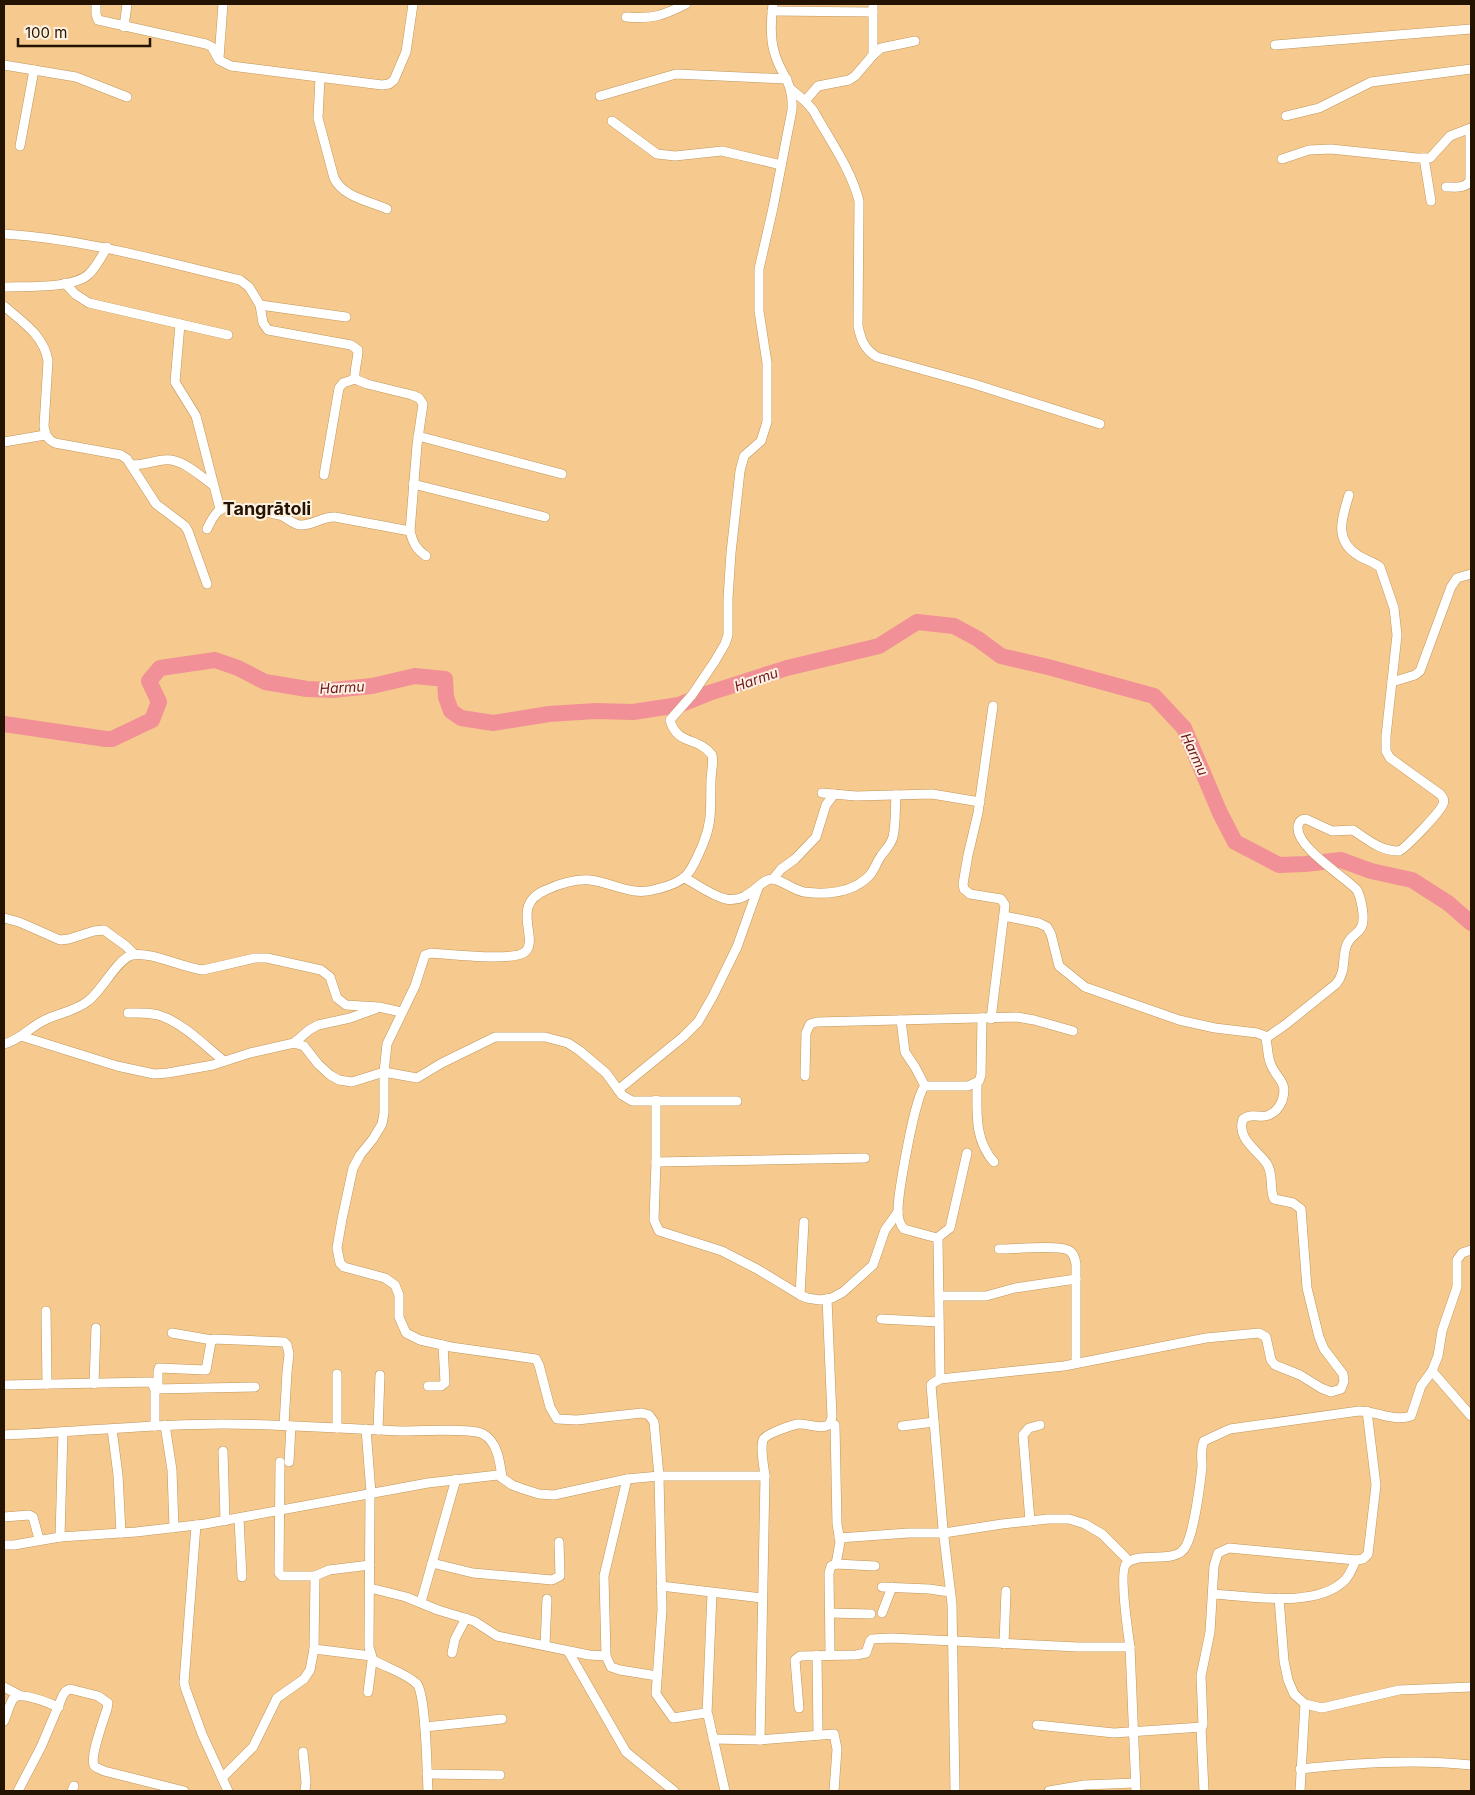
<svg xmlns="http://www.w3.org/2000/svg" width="1475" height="1795" viewBox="0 0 1475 1795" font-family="Inter,sans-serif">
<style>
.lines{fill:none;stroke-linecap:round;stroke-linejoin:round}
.river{stroke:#f19097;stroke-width:16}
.minor-casing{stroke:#c0965a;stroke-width:10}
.minor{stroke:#fff;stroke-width:9}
.labels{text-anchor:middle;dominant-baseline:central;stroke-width:4;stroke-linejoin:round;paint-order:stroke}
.water-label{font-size:14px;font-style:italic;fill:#6c1626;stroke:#fff1df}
.district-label{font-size:18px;font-weight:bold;fill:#231300;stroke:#fff1df}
</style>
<rect width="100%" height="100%" fill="#f6ca8e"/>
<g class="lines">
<polyline class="river" points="4,724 106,739 112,739 152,720 159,702 149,681 160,668 215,660 238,668 265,682 307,689 333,690 372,686 415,676 445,679 446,697 451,711 461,718 493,723 549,714 596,711 633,712 679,705 709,693 787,668 879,646 917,622 954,626 978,639 1001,656 1048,667 1154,696 1184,728 1220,813 1235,842 1279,865 1305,864 1341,860 1371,871 1412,880 1448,903 1471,923"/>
<defs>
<g id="minor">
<polyline points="96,4 96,14 98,20 206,44 212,47 219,60 231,66 382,85 389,84 394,80 406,52 413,4"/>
<polyline points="873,4 873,55"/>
<polyline points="772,11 873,12"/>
<path d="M 626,17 C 653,19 662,16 686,4"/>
<polyline points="124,27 127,4"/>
<polyline points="1275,45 1471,29"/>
<polyline points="219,58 223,4"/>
<polyline points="4,65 76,77 127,97"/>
<path d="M 320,78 L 318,118 L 334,178 C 343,197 369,201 387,209"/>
<path d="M 792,90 L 805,101 L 813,110 C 829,139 851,169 859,201 L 858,326 C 861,340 864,349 877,357 L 974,384 L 1100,424"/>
<polyline points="600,96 676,74 787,79"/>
<polyline points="805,101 818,86 849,80 855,76 873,55 881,48 915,41"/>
<polyline points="1286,116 1319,108 1371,82 1471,69"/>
<polyline points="612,121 657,154 675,156 722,151 781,165"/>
<polyline points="20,146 34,70"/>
<polyline points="1424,158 1431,201"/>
<polyline points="1282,159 1309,150 1331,149 1417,158 1430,158 1450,136 1471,128"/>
<path d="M 1446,187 C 1454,187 1465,189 1470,181 L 1470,129"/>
<path d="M 4,234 C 85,239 161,261 240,280 L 249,287 L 260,305 L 263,323 L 268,330 L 351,345 L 358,350 C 358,360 354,369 355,379 L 367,384 L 412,395 L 419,398 L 423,404 L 417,445 L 410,531 C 413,543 416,549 426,556"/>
<polyline points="65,283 75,294 89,303 228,335"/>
<path d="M 4,287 C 26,286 73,289 89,274 C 97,266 102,256 107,247"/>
<polyline points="260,305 346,317"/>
<path d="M 4,306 C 22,322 44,335 48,361 L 44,426 C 45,434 47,439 55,443 L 121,455 L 127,459 L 156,504 L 185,526 L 188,531 L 207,584"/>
<polyline points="180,324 175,382 196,416 220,509"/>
<polyline points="418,436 562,474"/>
<polyline points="4,442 45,435"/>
<path d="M 132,465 C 144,465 153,461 164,460 C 182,458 199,475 213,485"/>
<polyline points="324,475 339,388 343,383 355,379"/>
<polyline points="413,484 545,517"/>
<path d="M 207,529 C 213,517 217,507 231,507 C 247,509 263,511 279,515 C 287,517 292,524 300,525 C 312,526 323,516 335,517 L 410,531"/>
<polyline points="1392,682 1415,675 1420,671 1451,587 1457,578 1471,574"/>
<polyline points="822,793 856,796 932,794 980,802"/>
<path d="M 685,878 C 698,885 712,896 726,899 C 749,904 761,877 773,879 C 784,881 793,890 804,892 C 827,895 852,893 869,876 C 874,871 876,863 881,856 C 885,850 891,845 893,837 C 896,824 895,809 896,795"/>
<polyline points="773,879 781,869 795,859 816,837 826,805 834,794"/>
<polyline points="4,918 19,922 60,940 69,939 94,931 104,930 126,946 134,954"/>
<path d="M 128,1013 C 140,1013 153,1012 164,1017 C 186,1026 205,1046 224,1061"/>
<polyline points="991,1019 1005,905 1001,899 970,894 964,889 963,884 968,855 978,813 993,706"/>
<polyline points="901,1020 905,1052 915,1067 925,1086"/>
<polyline points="21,1036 117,1066 154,1074 168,1073 213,1065 250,1053 294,1043 304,1046 318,1064 330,1075 339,1080 352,1082 384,1072 417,1078 442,1063 495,1037 545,1037 568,1043 580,1051 606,1073 622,1095 632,1101 737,1101"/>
<path d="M 1266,1038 L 1285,1025 L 1336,984 C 1346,972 1342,961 1346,947 C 1349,936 1356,936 1361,928 C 1366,919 1361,898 1357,890 C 1344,876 1295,847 1298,826 C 1299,821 1302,819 1306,819 L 1332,831 L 1353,830 C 1368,840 1380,851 1399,851 C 1406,848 1441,811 1443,804 C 1445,800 1443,797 1440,794 L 1390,758 L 1386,751 L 1386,736 L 1397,635 L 1394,608 L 1380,567 C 1374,562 1366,560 1359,556 C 1333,540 1342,518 1349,495"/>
<polyline points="294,1043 309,1030 318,1025 350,1018 375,1009"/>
<path d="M 4,1044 C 20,1040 29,1028 43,1021 C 58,1013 74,1012 88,1001 C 101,992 118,958 132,955 C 151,951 183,968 203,970 L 255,958 L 267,958 L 321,970 L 330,977 L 337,998 L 346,1005 L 379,1007 L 401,1012"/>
<polyline points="805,1076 806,1033 810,1024 817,1022 1017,1017 1034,1020 1073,1031"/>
<path d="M 977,1084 C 977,1112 974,1140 994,1162"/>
<polyline points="618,1090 683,1037 698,1022 713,996 737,947 758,888"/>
<polyline points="656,1100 656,1162 654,1220 659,1231 722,1251 757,1269 800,1295 807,1298 820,1300 832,1298 843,1292 873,1265 885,1230 898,1212"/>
<polyline points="656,1162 865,1158"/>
<polyline points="937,1238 950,1228 967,1153"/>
<path d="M 999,1249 C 1014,1249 1057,1245 1068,1250 C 1074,1253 1075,1259 1076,1264 L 1076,1363"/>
<polyline points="800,1295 804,1222"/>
<polyline points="939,1296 986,1296 1015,1288 1076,1279"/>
<polyline points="46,1311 47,1384"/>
<polyline points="881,1319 939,1322"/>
<polyline points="172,1333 212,1340"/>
<polyline points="1432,1371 1471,1416"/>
<path d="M 940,1379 L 938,1239 L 937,1238 L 904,1229 C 900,1225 898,1217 898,1211 C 898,1194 915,1094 925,1086 L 968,1086 L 979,1081 L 981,1075 L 982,1018"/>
<polyline points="94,1384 96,1328"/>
<polyline points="4,1385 151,1382 155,1389 155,1426"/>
<polyline points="428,1386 441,1386 445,1383 443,1345"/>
<polyline points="155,1389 255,1387"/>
<polyline points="158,1389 158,1372 159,1368 206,1370 211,1342 214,1339 284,1342 287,1345 289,1354 287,1372 284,1425"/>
<polyline points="165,1425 172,1470 174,1528"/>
<polyline points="835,1425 837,1524 840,1542 836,1564"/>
<polyline points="902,1426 934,1422"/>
<polyline points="337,1428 337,1374"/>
<polyline points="112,1429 118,1475 121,1533"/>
<polyline points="366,1429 371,1493"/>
<polyline points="378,1430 380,1375"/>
<path d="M 4,1435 C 77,1432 150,1424 223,1424 C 282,1424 341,1429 401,1431 C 418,1431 471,1428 483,1434 C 498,1442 500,1463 502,1478"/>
<polyline points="223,1451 225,1521"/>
<polyline points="280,1462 279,1573 282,1576 315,1576"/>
<polyline points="289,1462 291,1426"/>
<polyline points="627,1479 604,1576 606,1656 611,1667 620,1670 657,1676"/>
<path d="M 370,1493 L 369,1647 L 373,1660 C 387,1668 406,1673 417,1684 C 426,1695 427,1773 428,1791"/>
<polyline points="4,1517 29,1515 33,1517 39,1539"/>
<polyline points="239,1519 242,1577"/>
<polyline points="1030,1521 1023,1435 1029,1428 1040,1425"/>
<polyline points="196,1525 184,1683 186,1690 202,1734 228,1791"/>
<polyline points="60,1537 63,1432"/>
<polyline points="839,1538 908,1533 944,1533 1002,1524 1048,1519 1069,1519 1085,1524 1102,1534 1129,1561"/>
<polyline points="4,1545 14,1545 60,1537 136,1532 205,1524 428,1483 498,1475 512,1485 523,1489 539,1494 554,1495 627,1479 659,1476 765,1476"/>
<polyline points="432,1563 473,1573 552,1580 560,1576 559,1542"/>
<polyline points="661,1586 762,1598"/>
<polyline points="882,1587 929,1589 950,1592"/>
<polyline points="370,1588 406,1597 438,1610 474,1621 497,1636 589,1655 606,1656"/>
<path d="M 1213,1594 C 1250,1596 1316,1609 1345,1580 C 1350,1575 1353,1566 1356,1560"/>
<polyline points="1279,1598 1284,1661 1288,1680 1294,1694 1305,1704 1322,1708 1399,1690 1471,1687"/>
<polyline points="421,1602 456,1479"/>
<polyline points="830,1613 871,1614"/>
<polyline points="882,1613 892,1587"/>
<polyline points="1004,1644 1006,1591"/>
<polyline points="545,1645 547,1599"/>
<path d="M 1130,1647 C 1128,1633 1119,1572 1126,1564 C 1138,1550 1176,1566 1186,1546 C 1194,1531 1200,1485 1202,1467 C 1202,1458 1200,1449 1204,1441 L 1230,1429 L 1359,1411 C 1376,1411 1394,1422 1411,1416 L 1421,1386 L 1432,1371 L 1438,1356 L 1442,1331 L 1457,1287 L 1457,1260 L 1462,1253 L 1471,1250"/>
<polyline points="314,1649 371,1656 372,1661 368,1692"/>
<polyline points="568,1651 626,1752 674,1791"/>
<polyline points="452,1653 455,1639 466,1618"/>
<polyline points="830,1654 829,1573 831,1566 836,1564 875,1566"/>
<polyline points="817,1655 818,1735"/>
<polyline points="4,1687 19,1695"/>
<polyline points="799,1708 795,1660 800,1656 856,1655 866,1653 870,1641 872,1639 891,1638 1078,1647 1130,1647 1136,1791"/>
<polyline points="707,1714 712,1593"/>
<path d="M 4,1721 C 7,1714 9,1705 13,1699 C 20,1690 50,1704 59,1707"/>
<polyline points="1037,1725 1114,1733 1202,1727 1203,1724 1201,1676 1210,1632 1214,1566 1218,1553 1229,1548 1356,1560 1363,1559 1368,1554 1376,1485 1367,1411"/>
<polyline points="425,1727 502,1719"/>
<polyline points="1201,1727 1204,1791"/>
<path d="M 713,1739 L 760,1740 L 765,1476 C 764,1466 760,1450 763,1440 C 765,1434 792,1425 798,1424 C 807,1423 818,1429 826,1426 C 830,1425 831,1421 832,1417 L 827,1299"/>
<polyline points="760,1740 834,1734 837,1749 834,1791"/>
<polyline points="303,1752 306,1782 305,1791"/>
<path d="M 1300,1769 C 1357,1763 1414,1759 1471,1765"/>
<polyline points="427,1774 500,1775"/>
<polyline points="222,1778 253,1747 277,1698 304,1679 310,1670 314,1649 315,1576 329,1570 370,1565"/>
<path d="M 18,1791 L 41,1747 L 63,1695 L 66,1691 L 70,1689 L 98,1696 L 108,1703 L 107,1709 C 104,1719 90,1756 94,1765 C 95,1768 101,1769 104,1771 L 184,1791"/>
<polyline points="72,1791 74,1786"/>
<path d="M 725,1791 L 708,1715 L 705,1713 L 673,1718 L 656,1694 L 662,1610 L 659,1476 L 654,1422 L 649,1415 L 642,1413 L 577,1420 L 557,1419 L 550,1407 L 539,1365 L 536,1359 L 451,1347 L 420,1340 L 406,1333 L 399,1317 L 399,1295 L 395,1285 L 385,1278 L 344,1267 L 340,1263 L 337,1248 L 342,1219 L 353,1168 L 360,1155 L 373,1139 L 382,1124 L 384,1113 L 384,1072 L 387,1044 L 415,986 L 425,955 L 431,953 C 448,954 513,962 525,952 C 540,939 509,905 546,890 C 559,884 576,879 590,880 C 606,882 620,889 635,891 C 642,892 650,891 657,889 C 688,882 691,872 703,844 C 713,820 710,806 711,781 C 711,772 714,763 712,755 C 698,736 677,746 670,720 L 692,695 L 715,661 L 725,644 L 728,635 L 728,598 L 731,553 L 740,471 L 744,456 L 761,441 L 767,422 L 767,363 L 759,311 L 759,269 L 773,208 L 792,110 C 794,81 780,75 774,51 C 770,36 771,19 773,4"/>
<path d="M 955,1791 L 952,1604 L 943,1529 L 931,1385 L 933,1383 L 940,1379 L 1064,1366 L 1206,1338 L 1259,1333 L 1266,1337 L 1271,1360 L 1275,1365 L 1300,1375 L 1321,1388 L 1331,1392 L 1341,1389 L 1344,1381 L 1343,1374 L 1324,1349 L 1319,1337 L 1307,1288 L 1301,1209 L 1293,1203 L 1274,1199 C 1269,1188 1274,1175 1267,1164 C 1258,1150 1236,1139 1243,1119 C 1252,1112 1260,1119 1269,1115 C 1276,1112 1279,1108 1282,1101 C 1289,1080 1275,1079 1270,1062 C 1267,1054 1268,1044 1265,1036 L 1257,1033 L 1215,1028 L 1179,1020 L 1085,987 L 1059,966 L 1051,934 L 1047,927 L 1039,923 L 1004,916"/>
<polyline points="1049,1791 1084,1785 1135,1783"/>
<polyline points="1300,1791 1305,1704"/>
</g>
</defs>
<use href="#minor" class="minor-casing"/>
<use href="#minor" class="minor"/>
</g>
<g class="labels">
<g class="water-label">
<text transform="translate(756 679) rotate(-19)">Harmu</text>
<text transform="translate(342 687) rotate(-3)">Harmu</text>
<text transform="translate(1195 754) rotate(65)">Harmu</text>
</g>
<g class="district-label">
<text x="267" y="508">Tangrātoli</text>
</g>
</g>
<rect width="1475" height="1795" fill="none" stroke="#231300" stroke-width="10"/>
<path d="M18 38v8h132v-8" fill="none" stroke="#231300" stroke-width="2.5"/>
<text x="25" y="38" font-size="15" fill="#231300" stroke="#fff1df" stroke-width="4" paint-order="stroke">100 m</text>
</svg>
